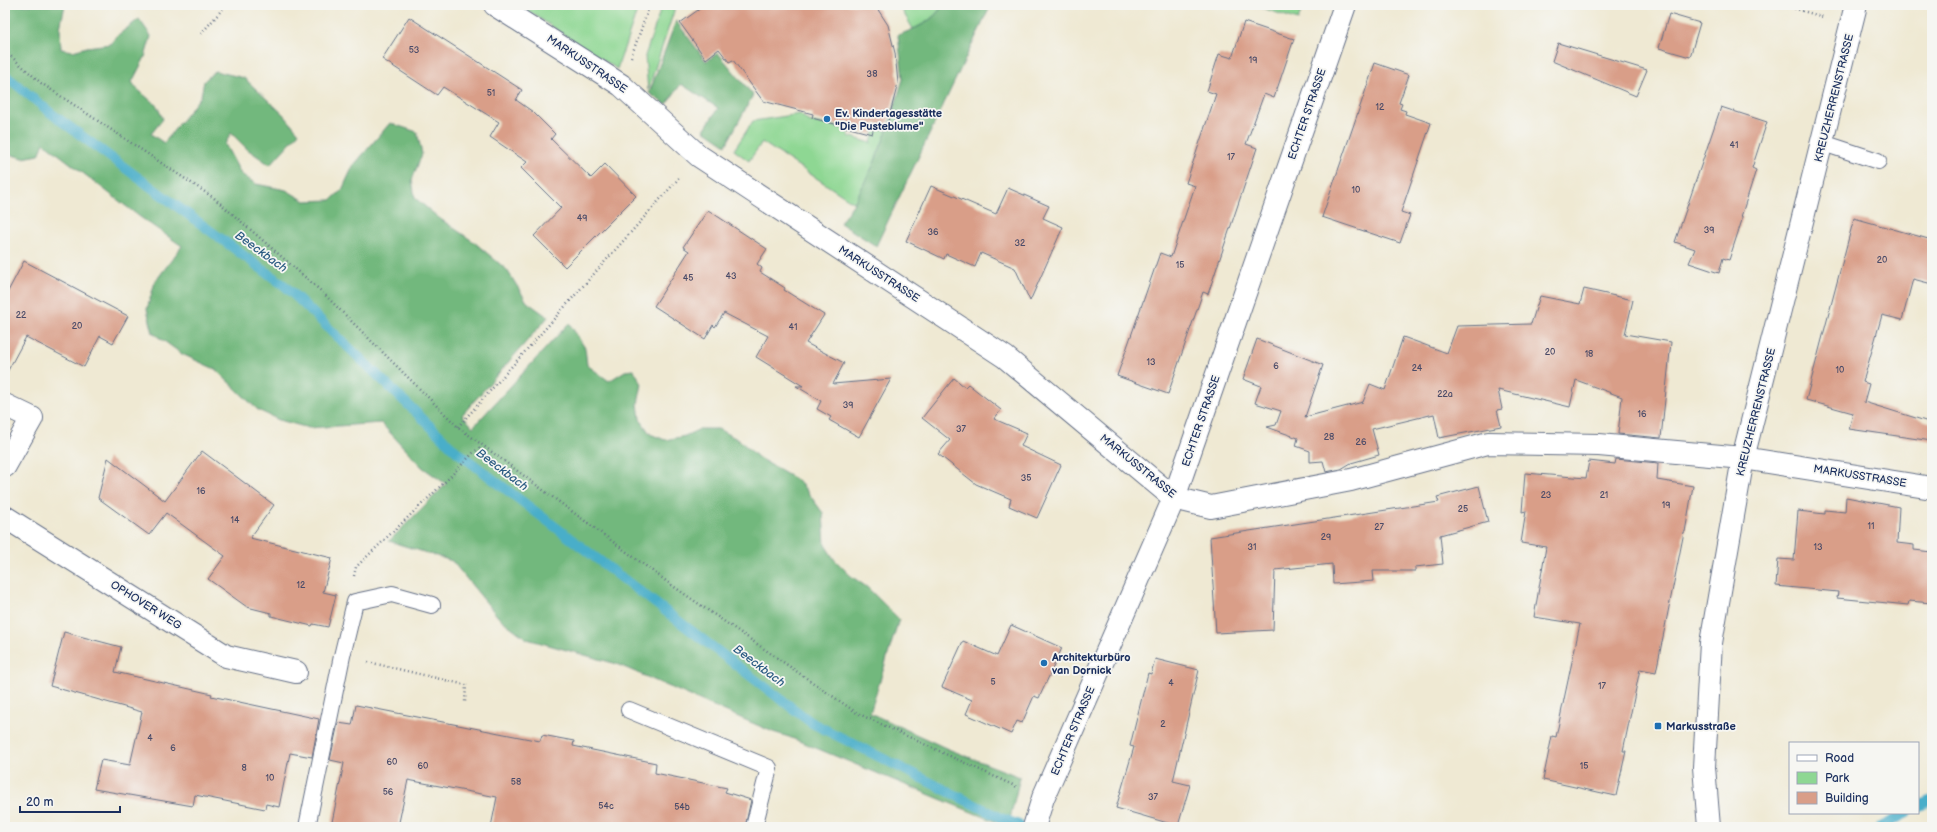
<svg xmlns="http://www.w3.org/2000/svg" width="1937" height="832" viewBox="0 0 1937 832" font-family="'Balsamiq Sans',sans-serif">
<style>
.green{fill:#8ed793;stroke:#548378}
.forest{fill:#72b87d;stroke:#46746e}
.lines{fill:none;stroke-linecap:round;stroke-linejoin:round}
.stream{stroke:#49aec9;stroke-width:10}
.building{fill:#d99e88}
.lane-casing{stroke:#657087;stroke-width:18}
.street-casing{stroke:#657087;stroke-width:24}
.secondary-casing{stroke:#657087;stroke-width:24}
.path{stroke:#657087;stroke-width:2.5;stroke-dasharray:1 3;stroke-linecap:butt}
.lane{stroke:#fff;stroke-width:16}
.street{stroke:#fff;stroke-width:22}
.secondary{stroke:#fff;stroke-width:22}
.poi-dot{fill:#1f6fb2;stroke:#f6f6f2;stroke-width:1.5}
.labels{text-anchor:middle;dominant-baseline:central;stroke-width:3.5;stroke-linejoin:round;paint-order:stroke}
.number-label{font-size:9px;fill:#4a4b68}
.street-label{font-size:11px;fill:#1b2f5e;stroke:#f6f6f2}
.poi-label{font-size:11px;font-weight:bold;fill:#1b2f5e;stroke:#f6f6f2;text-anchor:start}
.water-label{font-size:12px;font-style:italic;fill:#2b5b83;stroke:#f6f6f2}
</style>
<rect width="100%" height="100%" fill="#f6f6f2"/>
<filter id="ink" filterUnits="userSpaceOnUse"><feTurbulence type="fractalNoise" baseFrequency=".025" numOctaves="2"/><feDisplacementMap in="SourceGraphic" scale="8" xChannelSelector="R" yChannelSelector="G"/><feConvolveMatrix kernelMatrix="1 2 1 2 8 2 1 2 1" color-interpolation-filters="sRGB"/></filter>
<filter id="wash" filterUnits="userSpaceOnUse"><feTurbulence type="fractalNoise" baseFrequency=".012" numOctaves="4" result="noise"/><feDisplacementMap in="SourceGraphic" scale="16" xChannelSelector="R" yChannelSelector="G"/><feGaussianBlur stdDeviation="0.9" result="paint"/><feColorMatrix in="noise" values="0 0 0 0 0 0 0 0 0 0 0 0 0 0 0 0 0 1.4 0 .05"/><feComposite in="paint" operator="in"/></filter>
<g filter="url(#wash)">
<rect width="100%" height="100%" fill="#efe9d3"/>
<g class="green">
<polygon points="519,5 639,5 617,69"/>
<polygon points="662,5 676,5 648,90 645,56"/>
<path d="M 899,5 L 943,5 C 936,16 925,24 913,29 Z"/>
<polygon points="1254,5 1303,5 1298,20"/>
<polygon points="800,114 808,121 850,129 848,136 871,143 876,126 887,131 873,166 854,203 762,142 749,161 734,150 753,121"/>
</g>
<g class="forest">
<polygon points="5,5 65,5 60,28 61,49 73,51 87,47 110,44 118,35 139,19 151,36 145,57 132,82 136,88 157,106 163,119 151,134 164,143 201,96 204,81 215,71 244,78 284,115 299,133 270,165 247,149 231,133 225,144 241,174 256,184 286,190 305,201 331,200 342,190 353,166 390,123 417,132 422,154 412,180 415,198 439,218 474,242 507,270 527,302 548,317 462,415 473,427 569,323 585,348 587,365 609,381 625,371 634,370 642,384 638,404 640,419 650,434 665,440 685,436 700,429 718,429 739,440 759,458 800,482 823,513 825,545 834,559 851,576 868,588 899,619 870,713 948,749 1020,777 1008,827 789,737 773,732 617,664 527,639 499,618 452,561 389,541 446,484 422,467 381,423 309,428 279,420 258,410 215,369 182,354 153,333 147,309 155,282 182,246 140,217 44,143 39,155 23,158 5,153"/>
<path d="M 943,5 L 991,5 L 876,246 L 840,223 L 854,203 L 873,166 L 887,131 L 903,79 L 898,35 C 915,29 933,22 943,5 Z"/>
<polygon points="676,21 706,61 718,53 753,95 726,145 704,130 718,108 681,84 666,105 649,93"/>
</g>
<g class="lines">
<g class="stream">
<polyline points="5,75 52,114 285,286 456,451 812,723 1001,818 1024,827"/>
<polyline points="1918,807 1932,800"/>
<polyline points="1880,827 1907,813"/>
</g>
</g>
<g id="blocks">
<g class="building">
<polygon points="705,5 875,5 888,25 895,53 898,83 886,129 875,123 872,134 812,118 813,114 763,101 733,60 729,62 719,49 706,59 680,23"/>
<polygon points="1669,14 1700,23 1690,57 1659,48"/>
<polygon points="409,17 522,90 516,100 533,112 555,134 551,139 591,178 605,164 636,196 565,267 534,236 561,208 521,168 527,162 490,137 499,122 443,87 437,95 382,59"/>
<polygon points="1244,22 1294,39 1274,98 1264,94 1246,144 1257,148 1208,294 1203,292 1168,394 1117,376 1160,253 1171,257 1195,186 1186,183 1216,94 1207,91 1219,54 1232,58"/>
<polygon points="1558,43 1647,70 1636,96 1552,61"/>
<polygon points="1375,63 1409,75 1399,103 1402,104 1400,109 1406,111 1405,114 1431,123 1401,212 1410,215 1400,243 1322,217"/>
<polygon points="1721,107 1767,122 1752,168 1756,170 1741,217 1743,217 1729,260 1723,258 1719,273 1689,263 1695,249 1675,242"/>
<polygon points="931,186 996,214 1008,188 1049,206 1043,218 1063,227 1030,301 1015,268 981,253 975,267 946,254 944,259 906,241"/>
<polygon points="708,210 767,249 757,264 762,268 760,272 785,288 784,290 824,315 806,343 844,363 833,384 891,379 859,437 829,420 831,417 817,409 821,401 796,386 803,386 756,357 768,336 724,313 715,327 713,325 705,339 654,306 689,251 683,247"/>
<polygon points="1854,218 1932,240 1932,284 1913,279 1902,320 1882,315 1863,382 1869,384 1864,402 1932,423 1932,441 1849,429 1853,413 1806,400"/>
<polygon points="24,261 128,316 113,343 100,336 84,367 26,337 5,376 5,297"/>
<polygon points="1584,289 1633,300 1625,334 1671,342 1661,438 1618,434 1622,397 1576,380 1570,407 1498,390 1502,409 1497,410 1501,426 1439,438 1434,414 1372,429 1379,455 1351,463 1341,469 1326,472 1323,461 1310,462 1310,451 1296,446 1298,438 1267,427 1276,425 1281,411 1255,403 1261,386 1243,379 1257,339 1323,365 1305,417 1363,402 1370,384 1385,390 1403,337 1447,353 1457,326 1531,324 1540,296 1580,304"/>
<polygon points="954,378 965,387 968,384 1001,410 994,419 1027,433 1021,446 1061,465 1037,518 1009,506 1011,499 976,484 938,454 950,440 922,418"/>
<polygon points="202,451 274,505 250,538 332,558 323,592 336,595 328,627 313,624 312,626 271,616 271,613 247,607 208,579 225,556 196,535 166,513 149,535 98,498 108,458 165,501"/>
<polygon points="1616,459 1658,463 1657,480 1693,486 1685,532 1684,532 1656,672 1640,669 1623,751 1626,751 1616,796 1543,780 1552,736 1556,737 1580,624 1534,617 1546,547 1521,543 1526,511 1522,512 1525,473 1586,478 1589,461 1615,464"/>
<polygon points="1479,486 1488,522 1440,535 1443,564 1415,567 1415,571 1373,571 1374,581 1333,584 1332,564 1275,570 1273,630 1216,633 1210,537 1439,502 1437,497"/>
<polygon points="1846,497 1899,507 1897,543 1914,545 1914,550 1932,552 1932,603 1909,601 1908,605 1837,598 1838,592 1776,586 1778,559 1794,560 1798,511 1825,514 1825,510 1845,512"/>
<polygon points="1011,625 1062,648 1039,698 1034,696 1022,723 1017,721 1011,734 966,714 972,700 942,687 963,641 997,656"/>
<polygon points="64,632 121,647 115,672 212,694 211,696 319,719 312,757 290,753 279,807 266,804 265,809 195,795 193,806 94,789 101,760 130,765 142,712 50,686"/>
<polygon points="1155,659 1199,670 1173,781 1190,785 1178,826 1116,808 1134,747 1130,746 1148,673 1151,674"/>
<polygon points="356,705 540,741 542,735 574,741 573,746 656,763 655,773 727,788 725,792 751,800 745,827 585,827 573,824 570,827 491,827 497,797 408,780 398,827 331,827 344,763 330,760 338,723 352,725"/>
</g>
</g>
</g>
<g filter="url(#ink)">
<use href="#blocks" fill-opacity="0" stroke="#657087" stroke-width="1"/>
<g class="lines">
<defs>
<g id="lane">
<polyline points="1823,143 1878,161"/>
<polyline points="629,710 769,768 754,827"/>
<polyline points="307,827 342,656 355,602 392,594 432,605"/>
</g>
<g id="street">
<polyline points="495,5 621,85 699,156 1005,357 1174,498 1211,507 1351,480 1488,443 1599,445 1743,458 1932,488"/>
<polyline points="5,405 32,418 5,466"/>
<polyline points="5,517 226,656 296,672"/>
<polyline points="1034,827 1043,798 1174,498 1345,5"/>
</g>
<polyline id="secondary" points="1709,827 1704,767 1711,643 1743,458 1856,5"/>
</defs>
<use href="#lane" class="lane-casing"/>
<use href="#street" class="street-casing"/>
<use href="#secondary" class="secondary-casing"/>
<g class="path">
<polyline points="1783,5 1823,17"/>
<polyline points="201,34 226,5"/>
<polyline points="5,51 41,83 214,198 321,291 458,427 670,584 857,713 1017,787"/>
<polyline points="631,57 650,5"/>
<polyline points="458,427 680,177"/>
<polyline points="354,576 356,567 446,481 474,452 482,446"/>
<polyline points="368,662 466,685 465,702"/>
</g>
<use href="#lane" class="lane"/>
<use href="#street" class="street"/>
<use href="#secondary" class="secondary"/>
</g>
</g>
<g class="poi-dot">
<circle cx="827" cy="119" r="4"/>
<circle cx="1044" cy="663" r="4"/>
<rect x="1654" y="722" width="8" height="8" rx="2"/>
</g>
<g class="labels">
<g class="number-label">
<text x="414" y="50">53</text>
<text x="1253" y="60">19</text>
<text x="872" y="74">38</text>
<text x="491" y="93">51</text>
<text x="1380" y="107">12</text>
<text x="1734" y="145">41</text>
<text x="1231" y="157">17</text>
<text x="1356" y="190">10</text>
<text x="582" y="218">49</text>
<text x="1709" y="230">39</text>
<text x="933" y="232">36</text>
<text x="1020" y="243">32</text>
<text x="1882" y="260">20</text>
<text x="1180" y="265">15</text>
<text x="731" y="276">43</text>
<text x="688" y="278">45</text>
<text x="21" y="315">22</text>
<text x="77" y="326">20</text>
<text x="793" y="327">41</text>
<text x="1550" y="352">20</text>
<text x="1589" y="354">18</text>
<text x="1151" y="362">13</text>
<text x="1276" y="366">6</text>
<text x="1417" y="368">24</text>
<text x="1840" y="370">10</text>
<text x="1445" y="394">22a</text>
<text x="848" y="405">39</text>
<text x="1642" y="414">16</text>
<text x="961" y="429">37</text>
<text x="1329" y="437">28</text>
<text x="1361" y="442">26</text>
<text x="1026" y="478">35</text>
<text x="201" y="491">16</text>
<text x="1546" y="495">23</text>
<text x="1604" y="495">21</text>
<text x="1666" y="505">19</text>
<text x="1463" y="509">25</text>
<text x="235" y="520">14</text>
<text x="1871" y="526">11</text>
<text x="1379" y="527">27</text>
<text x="1326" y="537">29</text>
<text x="1252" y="547">31</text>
<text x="1818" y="547">13</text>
<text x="301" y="585">12</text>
<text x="993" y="682">5</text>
<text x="1171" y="683">4</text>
<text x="1602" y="686">17</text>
<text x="1163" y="724">2</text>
<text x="150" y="738">4</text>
<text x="173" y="748">6</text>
<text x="392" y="762">60</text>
<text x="423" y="766">60</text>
<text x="1584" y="766">15</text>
<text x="244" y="768">8</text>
<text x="270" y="778">10</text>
<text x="516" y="782">58</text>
<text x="388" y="792">56</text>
<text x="1153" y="797">37</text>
<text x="606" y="806">54c</text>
<text x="682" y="807">54b</text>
</g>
<g class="street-label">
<text transform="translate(587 64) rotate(34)">MARKUSSTRASSE</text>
<text transform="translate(1834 98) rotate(-76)">KREUZHERRENSTRASSE</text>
<text transform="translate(1307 114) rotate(-71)">ECHTER STRASSE</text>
<text transform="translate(879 274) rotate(33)">MARKUSSTRASSE</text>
<text transform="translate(1756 412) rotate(-76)">KREUZHERRENSTRASSE</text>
<text transform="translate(1201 421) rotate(-71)">ECHTER STRASSE</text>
<text transform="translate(1138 466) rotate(39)">MARKUSSTRASSE</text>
<text transform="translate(1860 476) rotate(9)">MARKUSSTRASSE</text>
<text transform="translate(146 605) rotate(32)">OPHOVER WEG</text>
<text transform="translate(1073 731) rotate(-67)">ECHTER STRASSE</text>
</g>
<g class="poi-label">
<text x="835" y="113">Ev. Kindertagesstätte<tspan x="835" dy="13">"Die Pusteblume"</tspan></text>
<text x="1052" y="657">Architekturbüro<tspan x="1052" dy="13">van Dornick</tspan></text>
<text x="1666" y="726">Markusstraße</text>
</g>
<g class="water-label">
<text transform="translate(261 252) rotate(36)">Beeckbach</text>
<text transform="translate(502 470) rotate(37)">Beeckbach</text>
<text transform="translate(759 666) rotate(37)">Beeckbach</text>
</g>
</g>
<rect width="1937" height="832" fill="none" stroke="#f6f6f2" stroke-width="20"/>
<rect x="1789" y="742" width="130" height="72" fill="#f6f6f2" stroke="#9ea6b7"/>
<rect x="1797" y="755" width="20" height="6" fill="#ffffff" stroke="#9ea6b7"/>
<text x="1825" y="762" font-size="12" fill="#1b2f5e">Road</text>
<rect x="1797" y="772" width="20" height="12" fill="#8ed793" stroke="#9ea6b7"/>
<text x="1825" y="782" font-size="12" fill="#1b2f5e">Park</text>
<rect x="1797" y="792" width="20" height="12" fill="#d99e88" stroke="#9ea6b7"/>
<text x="1825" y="802" font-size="12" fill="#1b2f5e">Building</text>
<path d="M20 806v6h100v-6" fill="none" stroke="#1b2f5e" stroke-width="2"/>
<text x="26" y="806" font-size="12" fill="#1b2f5e" stroke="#f6f6f2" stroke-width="3" paint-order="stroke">20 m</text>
</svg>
